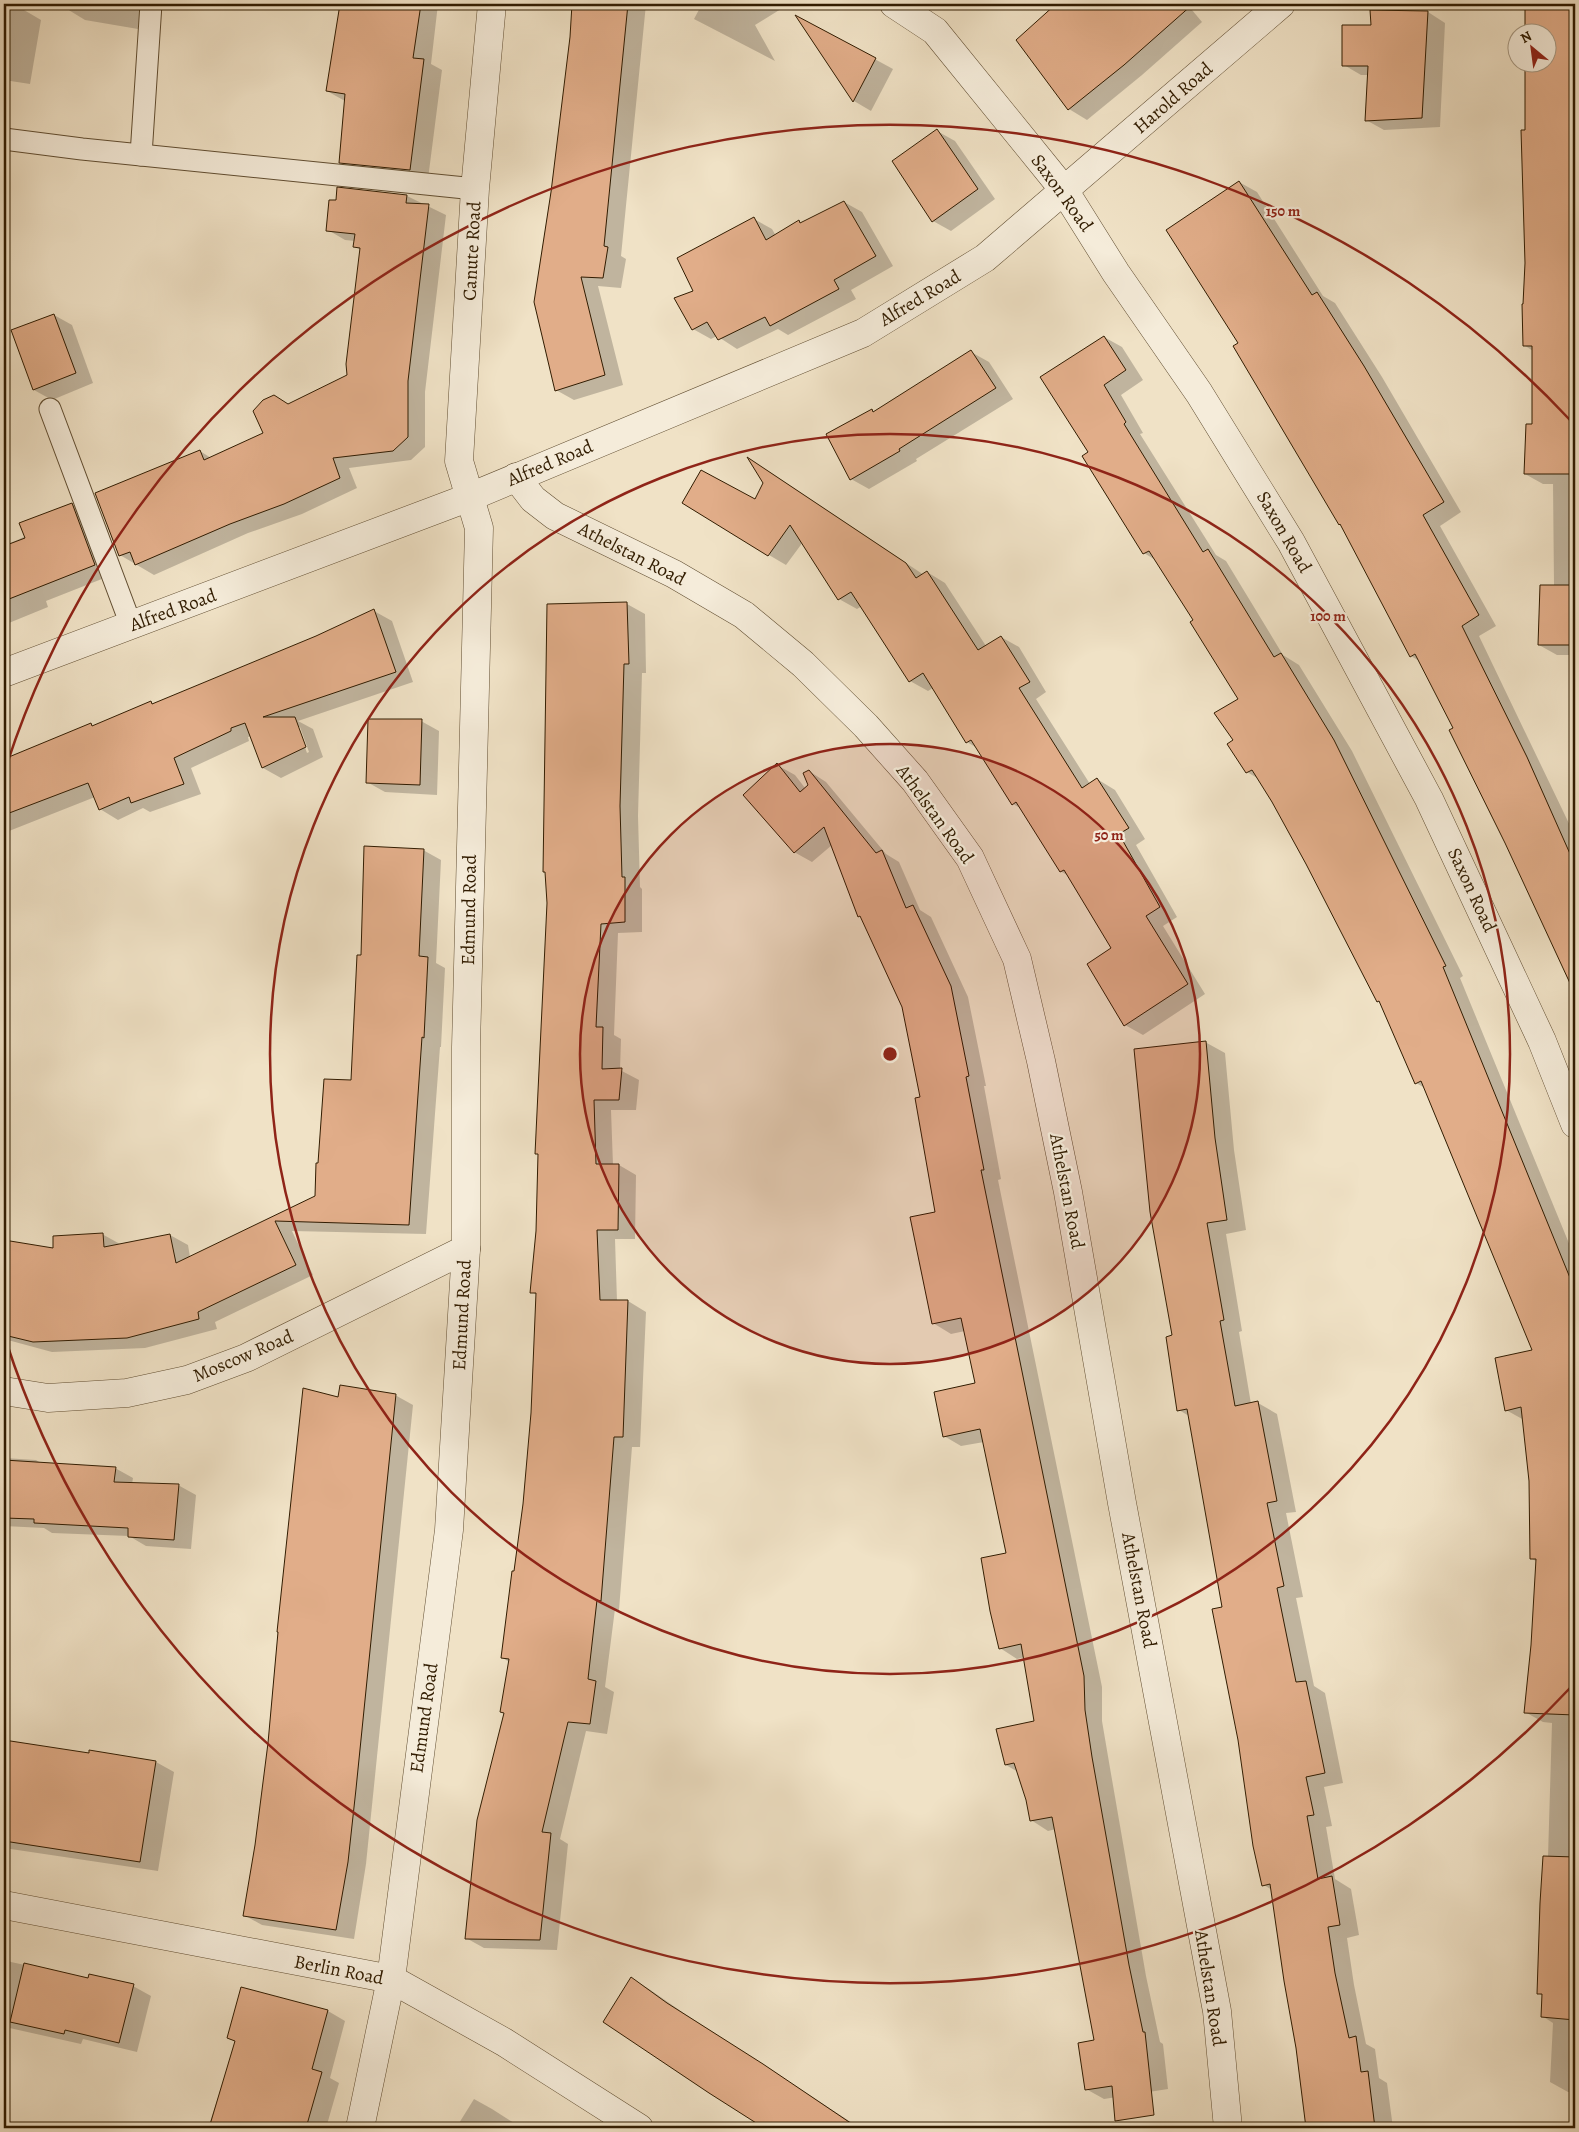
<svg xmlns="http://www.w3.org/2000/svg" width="1579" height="2132" viewBox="0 0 1579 2132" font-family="Alegreya,serif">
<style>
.shadow{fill:#0003;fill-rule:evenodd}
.building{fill:#e1ad89;stroke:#311c01}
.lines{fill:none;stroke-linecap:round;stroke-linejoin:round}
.lane-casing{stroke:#614e32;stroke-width:23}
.street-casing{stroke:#614e32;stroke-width:29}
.lane{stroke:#f5ecda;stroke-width:21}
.street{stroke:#f5ecda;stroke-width:28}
.ring{fill:none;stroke:#8f2418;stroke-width:2.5}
.labels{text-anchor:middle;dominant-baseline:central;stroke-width:4.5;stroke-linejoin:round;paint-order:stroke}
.street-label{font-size:19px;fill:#311c01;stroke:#f5ecda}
.centre{fill:#8f2418;stroke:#f5ecda;stroke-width:2.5}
.ring-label{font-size:15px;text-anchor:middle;font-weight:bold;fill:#8f2418;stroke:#f5ecda;stroke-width:4.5;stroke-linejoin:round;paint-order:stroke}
</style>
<rect width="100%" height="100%" fill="#f0e2c6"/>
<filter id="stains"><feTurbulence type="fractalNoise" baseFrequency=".004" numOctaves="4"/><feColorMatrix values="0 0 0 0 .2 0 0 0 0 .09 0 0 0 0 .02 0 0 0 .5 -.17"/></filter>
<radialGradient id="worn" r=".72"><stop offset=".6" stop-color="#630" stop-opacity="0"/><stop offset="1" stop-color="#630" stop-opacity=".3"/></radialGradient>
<g class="shadow">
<polygon points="4,4 16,4 15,9 24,10 41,20 30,84 4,80"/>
<polygon points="67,4 142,4 138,29 85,20 67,9"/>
<polygon points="340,4 438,4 431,64 442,70 428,179 358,172 340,162 345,101 327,91"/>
<polygon points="573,4 646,4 621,256 626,259 621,288 598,286 623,385 574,400 556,390 535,302 564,103"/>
<polygon points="702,4 789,4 755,25 775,61 694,19"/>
<polygon points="1059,4 1187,4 1202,22 1142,75 1087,120 1069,109 1018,40"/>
<polygon points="1519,4 1575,4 1575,655 1557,655 1539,645 1554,586 1553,484 1543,484 1525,474 1534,426 1533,351 1524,345 1527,131 1546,62 1546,32 1526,32 1526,8"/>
<polygon points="1428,12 1445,23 1440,127 1384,130 1366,120 1369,75 1361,75 1344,65 1372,26"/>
<polygon points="799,18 893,69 871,111 854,101"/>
<polygon points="937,131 955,141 995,199 951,231 933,221"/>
<polygon points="1239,182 1257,192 1323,296 1335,303 1382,377 1461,512 1440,526 1496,626 1479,636 1575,836 1575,996 1558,954 1455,729 1421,662 1411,656 1342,525 1239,344"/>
<polygon points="407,196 446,215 425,392 425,447 411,460 349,468 357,488 302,514 248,533 154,575 120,555 200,451 211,458 264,434 290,405 349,375 361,250 354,246 355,241 345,240 328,230"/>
<polygon points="844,202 862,212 893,266 851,290 856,299 788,335 778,329 737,349 717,336 711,339 693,329 695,291 754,219 772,229 776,236 799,222 802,224"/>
<polygon points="54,315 72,325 93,383 52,400 34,390"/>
<polygon points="1104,337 1122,347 1143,380 1121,395 1143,433 1140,434 1216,555 1226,561 1283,655 1299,665 1352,751 1463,976 1460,978 1575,1258 1575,2092 1568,2092 1550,2082 1553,2023 1542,2016 1543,1996 1538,1993 1548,1857 1552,1723 1543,1722 1525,1712 1532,1645 1537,1562 1531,1558 1530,1481 1524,1420 1506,1410 1534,1350 1425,1088 1416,1083 1381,1003 1378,1001 1307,863 1259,779 1247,772 1235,741 1240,700 1195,620 1157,561 1144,553 1084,456 1090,453"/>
<polygon points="971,352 989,362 1013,399 916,459 917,461 869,489 851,479 872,411 874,412"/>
<polygon points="765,469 924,575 927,572 945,583 986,646 1001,637 1019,647 1046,692 1036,699 1090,784 1097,779 1115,790 1145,839 1136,845 1177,917 1163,926 1205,994 1143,1035 1125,1025 1089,964 1112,949 1069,876 1060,871 1022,809 1013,804 977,748 967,742 933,688 928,691 910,681 862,606 857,609 839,599 803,542 786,565 769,555 755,500 765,483"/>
<polygon points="72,504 89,514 112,575 46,601 48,607 4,625 4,546 26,536"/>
<polygon points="627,604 645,614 646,673 642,673 638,816 640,887 642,889 642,932 618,933 614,1035 621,1039 620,1070 639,1080 636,1110 611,1110 613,1165 619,1165 636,1175 635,1239 615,1239 617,1301 628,1301 646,1312 640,1447 632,1447 619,1610 615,1609 605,1687 614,1692 607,1734 586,1731 560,1839 568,1844 557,1950 484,1948 466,1938 505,1714 501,1711 509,1662 503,1658 524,1504 532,1413 538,1296 532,1292 538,1231 540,1155 536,1153 548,903 546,873 544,872"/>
<path d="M 374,611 L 392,621 L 413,682 L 298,721 L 313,729 L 323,757 L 281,778 L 263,768 L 252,736 L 248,737 L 249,741 L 191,768 L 201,794 L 150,812 L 143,808 L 118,820 L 100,809 L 95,797 L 4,833 L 4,762 L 91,725 L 94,727 L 151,703 L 154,704 L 317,637 ZM 298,727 L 300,727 L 309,752 L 307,753 Z"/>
<polygon points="421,721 439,731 437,795 385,792 367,782"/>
<polygon points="777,765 795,775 805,788 809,785 809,771 826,782 886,854 899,862 920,910 931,917 968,997 986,1086 984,1086 1001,1179 998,1180 1102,1687 1102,1721 1110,1768 1146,1976 1160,2042 1163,2044 1168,2089 1104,2099 1086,2089 1096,2041 1056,1829 1048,1831 1031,1820 1028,1800 1018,1772 1006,1765 1036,1722 1025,1657 1017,1659 1000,1648 1007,1554 984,1442 961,1446 944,1436 976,1384 965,1331 951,1334 933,1323 937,1213 921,1098 903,1006 862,917 859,916 832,845 812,862 794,852"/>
<polygon points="423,850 441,860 436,963 445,968 441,1047 440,1047 426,1234 292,1231 313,1275 215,1322 217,1329 145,1348 52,1352 4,1339 4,1241 55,1249 102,1234 120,1244 170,1235 188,1245 190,1257 316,1196 319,1164 352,1082 362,956"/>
<polygon points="1205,1042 1225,1053 1234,1150 1246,1230 1226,1234 1242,1331 1239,1332 1251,1404 1258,1403 1277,1414 1296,1512 1286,1513 1303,1597 1296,1598 1314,1686 1325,1693 1343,1783 1324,1787 1332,1826 1326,1827 1335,1879 1351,1889 1359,1935 1347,1938 1354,1985 1366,2044 1375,2049 1379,2078 1387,2083 1393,2128 1309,2128 1272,1890 1264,1885 1224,1608 1189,1416 1179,1410"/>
<polygon points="395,1395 413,1405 366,1864 354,1939 262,1925 244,1915 340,1399"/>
<polygon points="4,1458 36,1460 42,1464 115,1468 133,1478 132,1484 178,1485 196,1495 191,1549 146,1546 129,1536 52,1533 44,1528 4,1526"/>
<polygon points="4,1741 90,1754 90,1751 156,1762 174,1772 158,1871 4,1848"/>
<polygon points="4,1958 11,1962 89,1979 133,1986 151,1996 137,2052 83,2039 81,2044 5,2027 4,2032"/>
<polygon points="631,1978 649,1989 685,2014 860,2128 768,2128 604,2021"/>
<polygon points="328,2011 345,2021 330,2078 339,2083 326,2128 208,2128 236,2042 228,2038"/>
<polygon points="4,2099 9,2102 4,2120"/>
<polygon points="474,2099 492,2109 522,2128 456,2128"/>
</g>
<g class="building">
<polygon points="340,4 421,4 413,58 424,59 410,170 339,163 345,94 326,91"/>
<polygon points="572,4 628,4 604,246 608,247 603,278 581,277 605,375 555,391 534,302 551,192 570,37"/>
<polygon points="1056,4 1193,4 1124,65 1068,110 1016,40"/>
<polygon points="1525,4 1575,4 1575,474 1524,474 1526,424 1532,424 1532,346 1523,346 1522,304 1523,304 1525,263 1521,130 1525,130 1525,62 1546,62 1546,32 1525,32"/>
<polygon points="1370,10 1428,11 1422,118 1365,121 1368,66 1342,66 1342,25 1371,25"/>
<polygon points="795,15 876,58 853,102"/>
<polygon points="937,129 978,189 932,222 892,161"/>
<polygon points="1239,181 1312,295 1317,292 1364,366 1444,502 1423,515 1479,615 1462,626 1527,757 1575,865 1575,994 1505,843 1449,730 1453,728 1415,654 1410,657 1340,524 1339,525 1233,346 1238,343 1166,230"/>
<polygon points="337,187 407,195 406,203 429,204 408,381 408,437 393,451 333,458 340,478 284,504 230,524 135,565 130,552 119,556 95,493 200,450 204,460 263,433 253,411 263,400 274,395 288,404 347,375 346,364 360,248 353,247 355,234 326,231 329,200 336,200"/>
<polygon points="844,201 876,256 834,280 839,289 770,326 765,317 718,340 707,322 692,330 674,298 693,291 677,258 754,217 766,240 799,220 800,223"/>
<polygon points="54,314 76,373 33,390 11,330"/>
<polygon points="1104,336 1126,370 1104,385 1126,422 1124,424 1203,552 1208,549 1274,657 1281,653 1334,740 1446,966 1443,967 1575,1290 1575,1715 1524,1713 1531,1645 1536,1559 1530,1559 1529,1481 1521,1407 1505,1411 1495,1358 1532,1350 1421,1081 1415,1084 1379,1001 1377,1002 1306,864 1272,802 1252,770 1246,773 1227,744 1233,740 1214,713 1238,699 1190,622 1193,620 1149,551 1143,554 1082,456 1088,452 1040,377"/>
<polygon points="971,350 996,388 899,449 900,451 850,480 826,434 872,409 873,412"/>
<polygon points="747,457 906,563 916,578 927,571 978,650 1001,636 1030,682 1019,688 1082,788 1097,778 1129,828 1119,834 1160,907 1146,916 1188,984 1124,1026 1087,964 1111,948 1064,870 1060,872 1016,802 1012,805 971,740 966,743 923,673 909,682 851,592 838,600 790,525 768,556 682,503 701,470 755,499 763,483"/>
<polygon points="72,503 95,565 4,601 4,546 25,538 19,523"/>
<polygon points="1540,585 1575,585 1575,645 1538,645"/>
<polygon points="627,602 629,664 624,664 620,806 622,877 625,877 625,922 601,924 596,1027 603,1027 602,1069 622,1068 619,1100 594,1100 596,1164 619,1164 618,1230 597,1230 600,1300 628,1300 623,1437 614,1437 601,1601 597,1600 588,1679 596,1681 590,1724 568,1722 542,1832 551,1833 540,1940 465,1939 477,1820 504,1713 500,1712 509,1659 501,1658 512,1571 514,1571 523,1504 531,1413 536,1293 530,1293 536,1231 538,1154 535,1154 547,903 545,872 543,872 547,604"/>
<polygon points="374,609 396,672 263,717 295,717 306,747 262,768 245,723 231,728 231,731 174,758 184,784 131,803 129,797 99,810 88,783 4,815 4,759 91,723 92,726 151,701 152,704 316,636"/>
<polygon points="368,719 422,719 420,785 366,783"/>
<polygon points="777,763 800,792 808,785 803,773 809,770 876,853 882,850 906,908 913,905 951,986 969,1076 966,1077 984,1170 981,1170 1084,1676 1085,1710 1092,1757 1129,1965 1143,2032 1145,2032 1154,2115 1115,2121 1112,2086 1085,2090 1078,2043 1094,2040 1052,1817 1030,1821 1026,1800 1014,1763 1005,1765 996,1729 1034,1721 1021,1644 999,1649 990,1611 981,1558 1006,1553 980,1429 943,1437 934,1392 975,1383 961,1318 932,1324 910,1217 935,1212 915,1098 920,1097 902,1007 860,916 858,917 824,827 794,853 743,795"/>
<polygon points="364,846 424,849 419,956 428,957 424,1038 422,1037 409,1225 275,1221 296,1265 198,1312 199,1319 127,1338 33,1342 4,1335 4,1240 53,1248 53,1236 103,1233 104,1247 170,1234 176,1263 315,1196 316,1163 318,1163 324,1079 351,1080 357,955 361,955"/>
<polygon points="1206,1041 1215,1138 1227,1220 1207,1223 1224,1320 1220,1321 1235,1406 1258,1401 1277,1501 1267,1503 1284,1586 1277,1588 1296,1682 1306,1681 1325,1773 1306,1777 1314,1815 1307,1816 1318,1879 1332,1876 1340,1925 1328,1927 1335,1973 1349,2038 1356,2036 1361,2072 1368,2071 1375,2128 1306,2128 1296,2048 1284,1981 1270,1884 1262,1886 1253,1846 1238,1740 1212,1609 1222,1607 1187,1409 1177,1411 1166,1337 1172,1335 1150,1212 1134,1049"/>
<polygon points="340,1385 396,1394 356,1789 348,1862 336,1930 243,1916 255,1845 268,1743 278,1632 277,1632 303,1388 338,1397"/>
<polygon points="4,1460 116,1467 114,1482 179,1484 174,1540 128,1537 128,1528 34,1523 34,1519 4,1518"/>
<polygon points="4,1740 89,1753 89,1750 156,1761 140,1862 4,1841"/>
<polygon points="1543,1856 1575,1857 1575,2020 1541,2017 1542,1994 1537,1994 1540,1903"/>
<polygon points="24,1963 88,1978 89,1974 134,1984 119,2043 65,2030 64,2034 10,2022"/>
<polygon points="631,1977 667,2003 763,2064 858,2128 764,2128 709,2093 603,2022"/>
<polygon points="241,1987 328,2010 312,2069 322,2072 306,2128 209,2128 235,2041 227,2038"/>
</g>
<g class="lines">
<defs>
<g id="lane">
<polyline points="4,139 82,149 475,189"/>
<polyline points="141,155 151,4"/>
<polyline points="50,409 131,625"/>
</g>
<g id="street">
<polyline points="894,4 935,31 1064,190 1116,273 1199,393 1291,542 1429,799 1542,1041 1575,1124"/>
<polyline points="516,477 533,499 555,516 674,574 744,615 803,664 866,726 915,781 970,858 1017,959 1041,1061 1068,1192 1122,1503 1217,2011 1228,2128"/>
<polyline points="4,673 470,497 863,333 985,258 1281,4"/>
<polyline points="4,1391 48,1398 127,1393 187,1380 246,1358 466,1249"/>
<polyline points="4,1905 391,1979 504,2042 639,2128"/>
<polyline points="360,2128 391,1979 449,1530 466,1249 466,1047 479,528 459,461 475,189 492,4"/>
</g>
</defs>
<use href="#lane" class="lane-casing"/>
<use href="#street" class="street-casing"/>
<use href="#lane" class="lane"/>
<use href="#street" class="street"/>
</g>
<circle cx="890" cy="1054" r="310" fill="#8f2418" fill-opacity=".12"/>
<g class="ring">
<circle cx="890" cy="1054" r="310"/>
<circle cx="890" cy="1054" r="620"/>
<path d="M1570 1688A930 930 0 0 1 6 1341M6 767A930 930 0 0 1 1570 420"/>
</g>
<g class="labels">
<g class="street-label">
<text transform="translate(1173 98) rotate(-41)">Harold Road</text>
<text transform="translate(1062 193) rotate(54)">Saxon Road</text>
<text transform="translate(472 251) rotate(-87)">Canute Road</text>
<text transform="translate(920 298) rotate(-31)">Alfred Road</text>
<text transform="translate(550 463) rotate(-23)">Alfred Road</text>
<text transform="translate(1284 532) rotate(60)">Saxon Road</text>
<text transform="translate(632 554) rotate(27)">Athelstan Road</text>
<text transform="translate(173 610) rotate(-20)">Alfred Road</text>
<text transform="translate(935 814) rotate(54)">Athelstan Road</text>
<text transform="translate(1472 890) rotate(65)">Saxon Road</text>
<text transform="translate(469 910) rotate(-89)">Edmund Road</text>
<text transform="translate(1067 1191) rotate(79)">Athelstan Road</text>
<text transform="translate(462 1315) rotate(-87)">Edmund Road</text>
<text transform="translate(243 1356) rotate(-23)">Moscow Road</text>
<text transform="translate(1139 1590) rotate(79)">Athelstan Road</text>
<text transform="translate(424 1718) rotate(-82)">Edmund Road</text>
<text transform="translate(339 1970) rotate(11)">Berlin Road</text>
<text transform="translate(1210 1988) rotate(81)">Athelstan Road</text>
</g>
</g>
<circle cx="890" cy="1054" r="8" class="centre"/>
<g class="ring-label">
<text x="1283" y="216">150 m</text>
<text x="1328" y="621">100 m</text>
<text x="1109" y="840">50 m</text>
</g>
<rect width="1579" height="2132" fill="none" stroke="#f0e2c6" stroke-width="20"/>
<rect x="5" y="5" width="1569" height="2122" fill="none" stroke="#311c01" stroke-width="2.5"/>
<rect x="10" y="10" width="1559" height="2112" fill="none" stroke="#311c01"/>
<g transform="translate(1532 48) rotate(331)"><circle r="24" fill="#f5ecda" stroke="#a79983"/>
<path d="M0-4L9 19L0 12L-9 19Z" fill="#8f2418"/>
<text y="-8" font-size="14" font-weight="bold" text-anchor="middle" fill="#311c01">N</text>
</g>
<rect width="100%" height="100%" filter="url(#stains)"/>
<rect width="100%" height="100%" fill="url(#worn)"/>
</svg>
